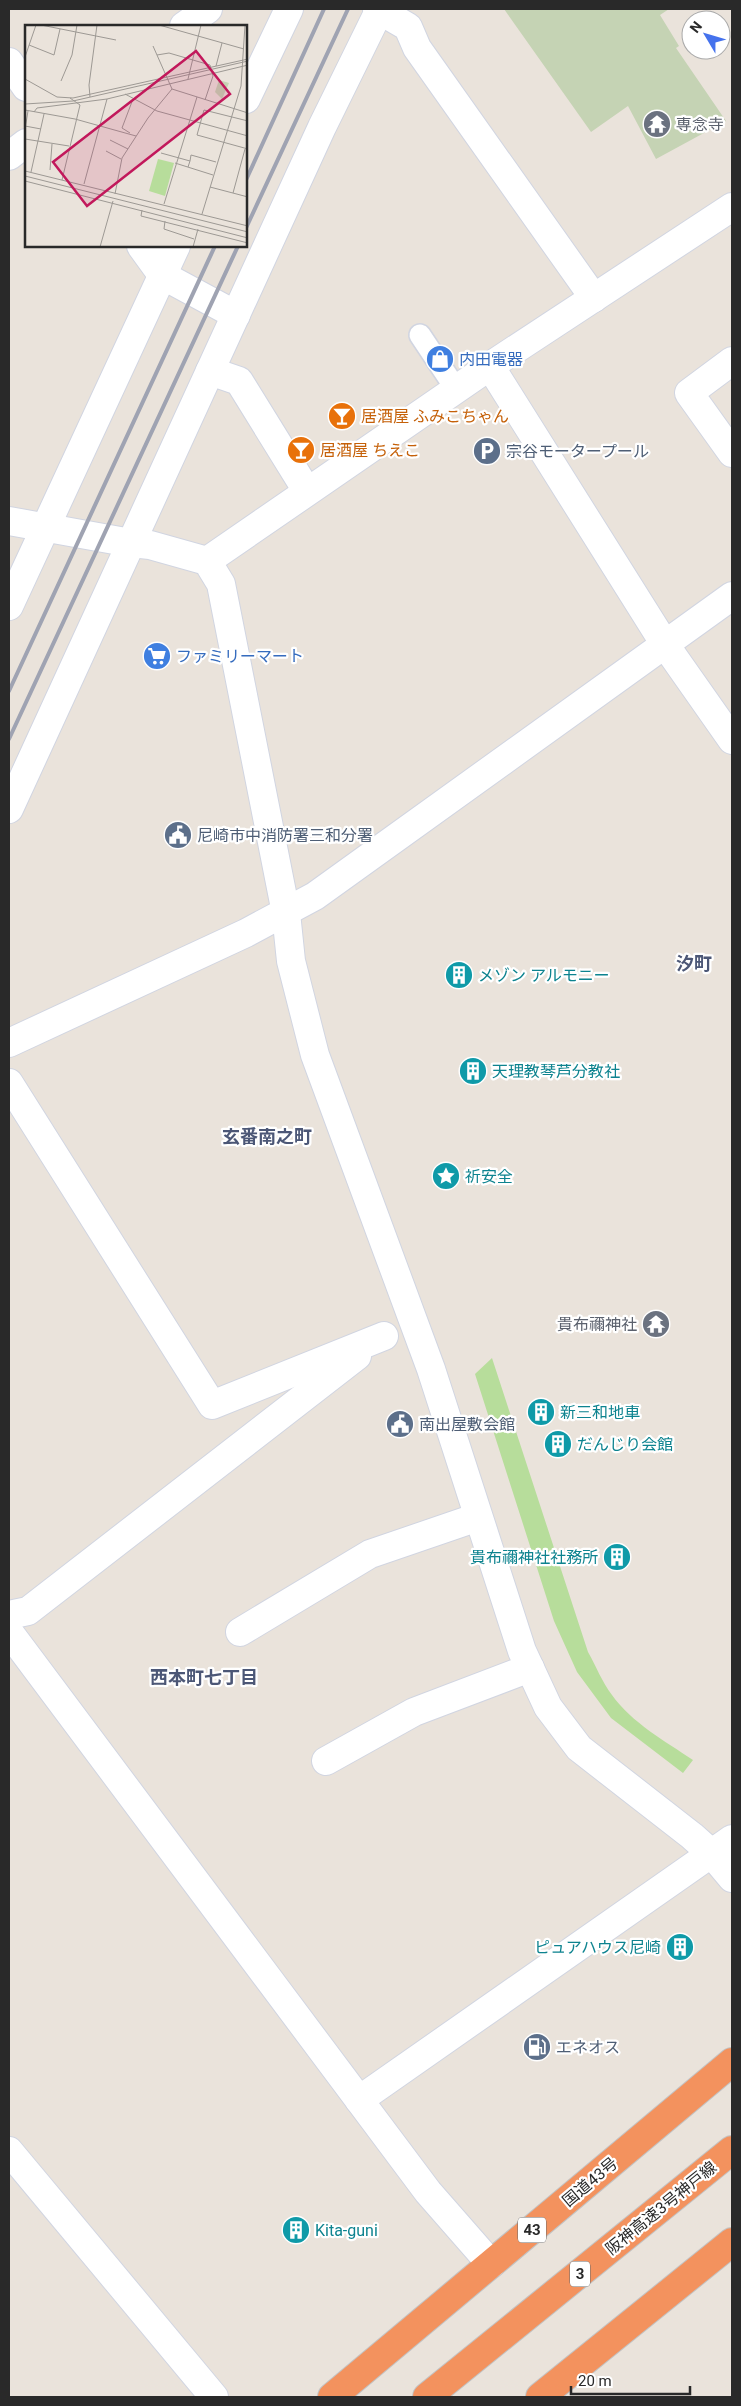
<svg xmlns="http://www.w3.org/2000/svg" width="741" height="2406" viewBox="0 0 741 2406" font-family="Roboto,'Noto Sans JP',sans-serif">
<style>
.green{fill:#b7dd9b}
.cemetery{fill:#c5d3b4}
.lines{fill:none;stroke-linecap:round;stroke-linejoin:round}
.lane-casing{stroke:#d1d5e1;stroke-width:24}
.street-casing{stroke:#d1d5e1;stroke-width:30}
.secondary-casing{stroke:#d1d5e1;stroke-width:30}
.highway-casing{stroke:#c3c3c3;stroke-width:30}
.lane{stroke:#fff;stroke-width:21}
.street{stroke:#fff;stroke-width:28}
.secondary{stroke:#fff;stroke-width:28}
.highway{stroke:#f3925e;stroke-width:28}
.rail{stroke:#9fa3b2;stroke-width:4}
.labels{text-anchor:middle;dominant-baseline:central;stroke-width:4.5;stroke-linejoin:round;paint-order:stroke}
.shield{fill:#fff;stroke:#696969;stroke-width:1}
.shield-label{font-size:15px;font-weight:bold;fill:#292929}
.worship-label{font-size:16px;fill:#5b616d;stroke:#fff;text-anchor:start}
.shop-label{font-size:16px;fill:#366cbe;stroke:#fff;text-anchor:start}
.food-label{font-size:16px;fill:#c56008;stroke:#fff;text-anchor:start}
.service-label{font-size:16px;fill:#4e5e75;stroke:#fff;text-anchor:start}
.culture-label{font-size:16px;fill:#0d838f;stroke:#fff;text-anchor:start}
.street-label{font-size:16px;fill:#292929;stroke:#fff}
.neighbourhood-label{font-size:18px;font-weight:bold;fill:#4c5776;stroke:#fff}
.inset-road{fill:none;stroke:#9d9994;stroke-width:1}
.view{fill:#c2185b;fill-opacity:0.15;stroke:#c2185b;stroke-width:2.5}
.inset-edge{fill:none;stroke:#292929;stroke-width:2.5}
</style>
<rect width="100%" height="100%" fill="#eae3db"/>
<path class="green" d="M 492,1358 L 588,1652 C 596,1666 602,1682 612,1695 C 632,1723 665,1741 693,1760 L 683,1773 L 611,1718 L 577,1672 L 554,1621 L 475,1374 Z"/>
<polygon class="cemetery" points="504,9 669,9 660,15 679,46 676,48 726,121 656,159 628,106 591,132"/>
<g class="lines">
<defs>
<polyline id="lane" points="420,335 456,389"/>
<g id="street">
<polyline points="377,9 408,27 417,48 594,298"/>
<polyline points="184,26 208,9"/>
<polyline points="9,62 26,87"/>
<polyline points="246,99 289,9"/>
<polyline points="9,156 26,143"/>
<polyline points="141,246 162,275 236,315"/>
<polyline points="732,361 689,393 732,453"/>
<polyline points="490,366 666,646 732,740"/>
<polyline points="210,371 239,381 307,491"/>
<polyline points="9,521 131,543"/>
<polyline points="207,561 490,366 732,207"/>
<polyline points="9,606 176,246"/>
<polyline points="9,809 322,127 380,9"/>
<polyline points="9,1043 246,933 315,896 732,596"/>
<polyline points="9,1083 212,1405 384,1336"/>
<polyline points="9,1615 28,1611 357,1356"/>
<polyline points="9,1632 428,2192 491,2264"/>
<polyline points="240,1632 370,1554 478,1517"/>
<polyline points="326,1761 414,1712 530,1668"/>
<polyline points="359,2100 732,1839"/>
<polyline points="9,2151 214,2397"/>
</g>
<polyline id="secondary" points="131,543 150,545 207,561 221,584 286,913 291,961 315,1055 431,1369 522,1651 548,1707 579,1748 692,1836 711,1853 732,1878"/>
<g id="highway">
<polyline points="332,2397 732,2062"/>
<polyline points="427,2397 732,2150"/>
<polyline points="540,2397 732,2242"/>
</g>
</defs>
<use href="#lane" class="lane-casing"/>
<use href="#street" class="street-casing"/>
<use href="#secondary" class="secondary-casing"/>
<use href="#highway" class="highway-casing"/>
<use href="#lane" class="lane"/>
<use href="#street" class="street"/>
<use href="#secondary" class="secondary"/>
<use href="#highway" class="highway"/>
<g class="rail">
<polyline points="246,180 324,9"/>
<polyline points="246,228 348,9"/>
<polyline points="9,691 215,246"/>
<polyline points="9,739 238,246"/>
</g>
</g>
<defs>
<symbol id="temple-disc" viewBox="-11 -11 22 22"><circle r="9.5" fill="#6b7280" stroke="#fff"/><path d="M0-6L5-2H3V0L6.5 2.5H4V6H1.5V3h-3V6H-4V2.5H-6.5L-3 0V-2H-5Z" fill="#fff"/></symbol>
<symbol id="shop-disc" viewBox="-11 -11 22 22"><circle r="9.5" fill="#3f7fe0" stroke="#fff"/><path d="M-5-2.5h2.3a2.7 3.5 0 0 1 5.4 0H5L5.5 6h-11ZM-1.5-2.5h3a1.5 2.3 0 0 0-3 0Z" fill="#fff"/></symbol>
<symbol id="bar-disc" viewBox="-11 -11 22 22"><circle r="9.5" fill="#e8710a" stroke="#fff"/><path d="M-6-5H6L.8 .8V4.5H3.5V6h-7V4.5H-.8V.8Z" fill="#fff"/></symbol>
<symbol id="parking-disc" viewBox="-11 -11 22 22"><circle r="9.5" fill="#5c6f8a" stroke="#fff"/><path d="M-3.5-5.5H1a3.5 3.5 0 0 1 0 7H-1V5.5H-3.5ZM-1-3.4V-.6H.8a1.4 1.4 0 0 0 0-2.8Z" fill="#fff"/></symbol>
<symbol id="supermarket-disc" viewBox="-11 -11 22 22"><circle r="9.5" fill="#3f7fe0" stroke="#fff"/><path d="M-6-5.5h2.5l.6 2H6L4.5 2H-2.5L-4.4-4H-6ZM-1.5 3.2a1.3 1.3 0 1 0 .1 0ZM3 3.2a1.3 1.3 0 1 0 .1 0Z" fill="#fff"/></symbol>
<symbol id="civic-disc" viewBox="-11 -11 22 22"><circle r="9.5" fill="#5c6f8a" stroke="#fff"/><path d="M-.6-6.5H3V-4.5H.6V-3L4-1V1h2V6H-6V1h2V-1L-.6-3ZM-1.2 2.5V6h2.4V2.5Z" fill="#fff"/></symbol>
<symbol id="building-disc" viewBox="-11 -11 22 22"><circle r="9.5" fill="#0f9aa8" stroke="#fff"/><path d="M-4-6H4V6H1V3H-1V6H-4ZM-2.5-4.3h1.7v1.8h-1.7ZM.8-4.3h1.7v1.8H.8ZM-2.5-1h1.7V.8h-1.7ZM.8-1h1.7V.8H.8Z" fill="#fff"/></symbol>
<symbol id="sight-disc" viewBox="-11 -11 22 22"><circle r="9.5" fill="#0f9aa8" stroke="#fff"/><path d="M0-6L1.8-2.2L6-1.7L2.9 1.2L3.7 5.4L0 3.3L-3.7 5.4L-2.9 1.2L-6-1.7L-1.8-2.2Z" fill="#fff"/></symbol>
<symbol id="fuel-disc" viewBox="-11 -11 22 22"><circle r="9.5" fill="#5c6f8a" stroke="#fff"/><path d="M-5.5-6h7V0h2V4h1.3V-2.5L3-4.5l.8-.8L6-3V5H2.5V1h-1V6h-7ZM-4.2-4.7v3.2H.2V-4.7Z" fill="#fff"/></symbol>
</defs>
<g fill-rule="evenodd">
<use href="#temple-disc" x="641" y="108" width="32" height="32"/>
<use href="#shop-disc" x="424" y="343" width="32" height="32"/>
<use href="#bar-disc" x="326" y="400" width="32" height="32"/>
<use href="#bar-disc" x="285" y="434" width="32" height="32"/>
<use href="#parking-disc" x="471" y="435" width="32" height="32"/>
<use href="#supermarket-disc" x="141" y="640" width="32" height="32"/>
<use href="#civic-disc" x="162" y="819" width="32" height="32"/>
<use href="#building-disc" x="443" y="959" width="32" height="32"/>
<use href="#building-disc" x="457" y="1055" width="32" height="32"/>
<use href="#sight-disc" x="430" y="1160" width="32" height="32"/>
<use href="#temple-disc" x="640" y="1308" width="32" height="32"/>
<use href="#building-disc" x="525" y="1396" width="32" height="32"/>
<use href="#civic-disc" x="384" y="1408" width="32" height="32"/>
<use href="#building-disc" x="542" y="1428" width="32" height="32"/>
<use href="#building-disc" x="601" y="1541" width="32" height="32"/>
<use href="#building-disc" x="664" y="1931" width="32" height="32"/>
<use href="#fuel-disc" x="521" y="2031" width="32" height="32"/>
<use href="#building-disc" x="280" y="2214" width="32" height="32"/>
</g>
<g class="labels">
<g class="shield">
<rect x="518" y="2217.5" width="28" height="25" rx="4"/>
<rect x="570" y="2261.5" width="20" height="25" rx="4"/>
</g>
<g class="shield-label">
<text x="532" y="2230">43</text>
<text x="580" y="2274">3</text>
</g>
<g class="worship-label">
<text x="676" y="124">専念寺</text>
<text x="637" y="1324" text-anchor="end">貴布禰神社</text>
</g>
<g class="shop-label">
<text x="459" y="359">内田電器</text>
<text x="176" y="656">ファミリーマート</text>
</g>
<g class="food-label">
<text x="361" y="416">居酒屋 ふみこちゃん</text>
<text x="320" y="450">居酒屋 ちえこ</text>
</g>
<g class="service-label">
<text x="506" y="451">宗谷モータープール</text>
<text x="197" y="835">尼崎市中消防署三和分署</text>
<text x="419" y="1424">南出屋敷会館</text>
<text x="556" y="2047">エネオス</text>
</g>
<g class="culture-label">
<text x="478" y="975">メゾン アルモニー</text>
<text x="492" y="1071">天理教琴芦分教社</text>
<text x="465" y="1176">祈安全</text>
<text x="560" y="1412">新三和地車</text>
<text x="577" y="1444">だんじり会館</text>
<text x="598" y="1557" text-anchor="end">貴布禰神社社務所</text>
<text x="661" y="1947" text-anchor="end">ピュアハウス尼崎</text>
<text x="315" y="2230">Kita-guni</text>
</g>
<g class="street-label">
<text transform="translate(590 2182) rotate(-40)">国道43号</text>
<text transform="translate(661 2208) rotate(-39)">阪神高速3号神戸線</text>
</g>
<g class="neighbourhood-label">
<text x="694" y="963">汐町</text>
<text x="267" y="1136">玄番南之町</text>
<text x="204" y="1677">西本町七丁目</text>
</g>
</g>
<g transform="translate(25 25)">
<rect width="222" height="222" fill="#eae3db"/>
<path d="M 133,134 L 149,138 L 140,171 L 124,166 Z" fill="#b7dd9b"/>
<path d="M 194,55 L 204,58 L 197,74 L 190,67 Z" fill="#c5d3b4"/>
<path class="inset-road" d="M 16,0 L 91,15M 134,0 L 219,24M 4,20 L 29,30 L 35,4M 132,30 L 144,28 L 185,40 L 188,51 L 180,75M 0,32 L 11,0M 191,41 L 197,18M 0,54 L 32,72 L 48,73 L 223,34M 163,54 L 176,0M 36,56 L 47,30 L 52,0M 147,64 L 223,88M 100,69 L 132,86 L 223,111M 65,72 L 64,60 L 72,0M 0,79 L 48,76 L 223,36M 0,85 L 50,94 L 111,111M 9,87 L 12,83 L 82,74 L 223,40M 223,96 L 179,85 L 172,110 L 223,124M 0,101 L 16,104M 0,104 L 3,86M 105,108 L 97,103 L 108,74M 0,114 L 44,121M 85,115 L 103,124M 81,126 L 96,134M 136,128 L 165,136 L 163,142M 165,136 L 166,130 L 191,137M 150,138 L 188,150M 25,145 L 27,119M 0,146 L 223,201M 6,147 L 19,89M 0,151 L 223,207M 37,155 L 55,80 L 45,73M 0,156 L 223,213M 59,159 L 82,74M 185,162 L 223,172M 208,168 L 220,124M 90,169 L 97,133 L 123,93 L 147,64 L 128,21M 139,179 L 172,72M 117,185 L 116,191 L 223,218M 177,189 L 216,61 L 220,0M 140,196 L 139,204 L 169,214M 75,222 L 88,176M 168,222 L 173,204"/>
<path class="view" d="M 171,26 L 205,69 L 62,181 L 28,137 Z"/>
<rect width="222" height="222" class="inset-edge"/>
</g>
<rect width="741" height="2406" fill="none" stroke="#292929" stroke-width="20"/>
<g transform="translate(706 35) rotate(308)"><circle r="24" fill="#ffffff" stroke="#a9a9a9"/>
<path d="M0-4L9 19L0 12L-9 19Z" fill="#4572ed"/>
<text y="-8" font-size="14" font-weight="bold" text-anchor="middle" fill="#292929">N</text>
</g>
<path d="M571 2386v8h119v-8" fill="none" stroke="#292929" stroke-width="2.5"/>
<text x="578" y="2386" font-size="15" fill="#292929" stroke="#ffffff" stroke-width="4" paint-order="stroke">20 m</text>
</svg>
